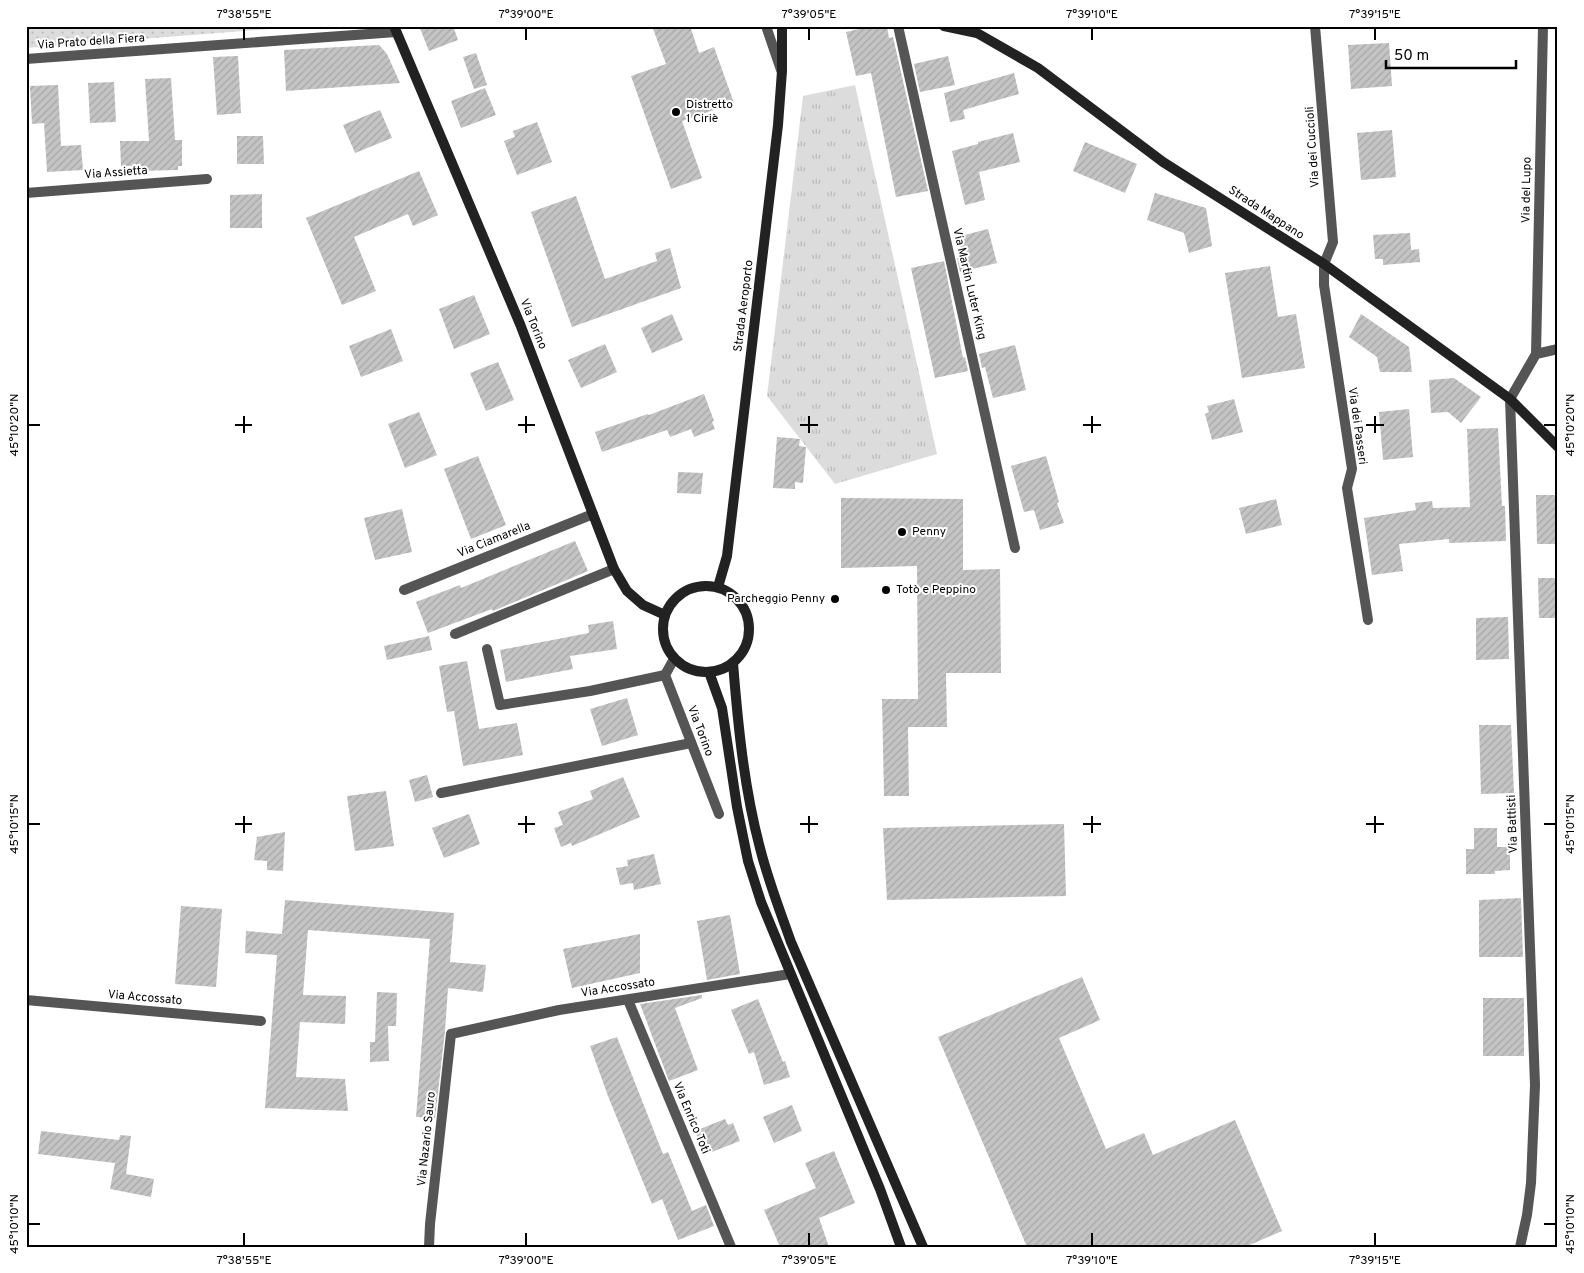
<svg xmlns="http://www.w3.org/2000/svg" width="1584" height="1273" viewBox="0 0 1584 1273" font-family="Overpass,sans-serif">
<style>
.grass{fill:url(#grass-tufts)}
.park{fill:url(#park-dots)}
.building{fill:url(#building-hatch)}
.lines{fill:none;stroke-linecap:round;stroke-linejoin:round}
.street{stroke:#555;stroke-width:10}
.secondary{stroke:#222;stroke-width:10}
.ticks{fill:none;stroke:#000;stroke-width:2}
.poi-dot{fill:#000;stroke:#fff;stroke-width:2}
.labels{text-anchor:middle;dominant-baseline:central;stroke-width:4;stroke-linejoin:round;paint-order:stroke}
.street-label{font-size:12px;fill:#000;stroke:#fff}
.poi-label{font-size:12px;fill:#000;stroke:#fff;text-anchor:start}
.neatline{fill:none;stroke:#000;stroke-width:2}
.ticks-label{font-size:12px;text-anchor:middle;fill:#000}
</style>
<defs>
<pattern id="grass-tufts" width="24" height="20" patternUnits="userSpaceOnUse" patternTransform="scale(1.25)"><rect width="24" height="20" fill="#dcdcdc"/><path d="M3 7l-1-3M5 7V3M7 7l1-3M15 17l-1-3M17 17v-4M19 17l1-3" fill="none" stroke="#bbb"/></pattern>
<pattern id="park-dots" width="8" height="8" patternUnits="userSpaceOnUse" patternTransform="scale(1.25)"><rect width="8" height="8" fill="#dcdcdc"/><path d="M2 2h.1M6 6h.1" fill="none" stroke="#bbb" stroke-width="1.8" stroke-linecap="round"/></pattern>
<pattern id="building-hatch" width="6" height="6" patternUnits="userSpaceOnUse" patternTransform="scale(1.25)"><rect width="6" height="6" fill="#c4c4c4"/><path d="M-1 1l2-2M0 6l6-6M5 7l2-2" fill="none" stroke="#a7a7a7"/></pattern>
</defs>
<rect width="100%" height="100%" fill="#fff"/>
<polygon class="grass" points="855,85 937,454 835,484 767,396 803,96"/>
<polygon class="park" points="26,26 307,26 26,48"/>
<g class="building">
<polygon points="419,26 453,26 458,40 429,51"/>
<polygon points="652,26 690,26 699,53 714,47 734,103 682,121 702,178 671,189 631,76 666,64"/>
<polygon points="872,26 887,26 889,38 893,37 928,191 896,197 871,73 856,76 846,32"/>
<polygon points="1389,43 1392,86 1351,89 1348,45"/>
<polygon points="379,45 387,54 400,83 286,91 284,50"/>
<polygon points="476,53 487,85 474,89 463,57"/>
<polygon points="238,56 241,113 217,115 213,57"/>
<polygon points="948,56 955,85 920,92 914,64"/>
<polygon points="1014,73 1019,94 963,110 965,119 950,122 944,93"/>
<polygon points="171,78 175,140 182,140 182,166 178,166 178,170 133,171 133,166 121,166 120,141 149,141 145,79"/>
<polygon points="114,82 116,122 90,123 88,83"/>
<polygon points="58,85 61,146 81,145 83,170 47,172 44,123 32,124 30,86"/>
<polygon points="485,88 496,115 461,128 451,101"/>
<polygon points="380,110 392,138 355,153 343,125"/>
<polygon points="537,122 552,162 517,175 504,141 515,137 513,131"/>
<polygon points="1392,130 1396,177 1361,180 1357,133"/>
<polygon points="1013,133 1020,162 979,172 985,200 965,205 952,151 978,144 978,142"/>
<polygon points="237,136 263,136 264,164 237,164"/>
<polygon points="1085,142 1137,164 1125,193 1073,171"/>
<polygon points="419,171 438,215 413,226 408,214 354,237 376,291 342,305 306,218"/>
<polygon points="1155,193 1206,208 1212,246 1189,253 1184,233 1147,220"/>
<polygon points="262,194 262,228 230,228 230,195"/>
<polygon points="576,196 605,279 657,261 655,253 670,248 681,288 572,327 531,212"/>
<polygon points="988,229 997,263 960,272 957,258 962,257 957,237"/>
<polygon points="1410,233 1411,250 1419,249 1420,262 1383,265 1383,259 1375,259 1373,235"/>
<polygon points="944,261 963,358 965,357 968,371 935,378 911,268"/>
<polygon points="1270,266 1278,317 1296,314 1305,368 1242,378 1225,273"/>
<polygon points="474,295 490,334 454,349 439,309"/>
<polygon points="672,314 683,340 652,353 641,328"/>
<polygon points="1361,314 1409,347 1412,372 1380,372 1377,357 1349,337"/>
<polygon points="391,329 403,361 361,377 349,346"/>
<polygon points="605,344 617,372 581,388 568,360"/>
<polygon points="1015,345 1026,390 993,398 985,367 982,368 979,354"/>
<polygon points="498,362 514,400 486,411 470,373"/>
<polygon points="1454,378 1481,397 1461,423 1448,412 1431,413 1429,380"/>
<polygon points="704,394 714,421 712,422 715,429 694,437 691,429 670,437 667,430 602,452 595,432 648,414 649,415"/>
<polygon points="1234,399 1243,432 1212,440 1205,414 1209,412 1207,406"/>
<polygon points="1409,409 1413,457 1383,460 1379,412"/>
<polygon points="419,412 437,455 405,468 388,424"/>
<polygon points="1498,428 1502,506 1505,506 1506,541 1449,543 1449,539 1399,544 1403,571 1372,575 1364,518 1416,510 1415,503 1432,501 1433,508 1470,507 1467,429"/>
<polygon points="777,437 800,439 799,446 806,447 803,483 795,482 795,489 773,488"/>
<polygon points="478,456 506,525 471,539 444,469"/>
<polygon points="1046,456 1059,502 1057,503 1064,523 1040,530 1034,510 1024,512 1011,466"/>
<polygon points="678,472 703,473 701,494 677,493"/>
<polygon points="1536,495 1558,495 1558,544 1537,544"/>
<polygon points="841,498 963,499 963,570 1000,569 1001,673 946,673 947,727 908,727 909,796 884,796 882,699 918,699 917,566 841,568"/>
<polygon points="1276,499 1282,525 1246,534 1239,508"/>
<polygon points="402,509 412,552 375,560 364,518"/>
<polygon points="575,541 588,571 493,611 492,609 428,633 416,602 460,585 461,588"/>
<polygon points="1538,578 1558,578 1558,618 1539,618"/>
<polygon points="1508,617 1509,659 1476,660 1476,618"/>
<polygon points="613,621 617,649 570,656 573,669 506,682 500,650 589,633 588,625"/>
<polygon points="429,636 432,650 387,660 384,646"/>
<polygon points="467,661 479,729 517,723 523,755 463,766 454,711 447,712 439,666"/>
<polygon points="627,698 638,735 602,746 590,709"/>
<polygon points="1479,725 1511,725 1514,793 1481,794"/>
<polygon points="427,775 433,797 415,802 409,780"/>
<polygon points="623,777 640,817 572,846 571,843 561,847 554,828 563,825 558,812 593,799 590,791"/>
<polygon points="386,791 394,846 355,851 347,796"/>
<polygon points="469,814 480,844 444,858 432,828"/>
<polygon points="1064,824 1066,896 887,900 883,828"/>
<polygon points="1474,828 1497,828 1497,847 1510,847 1510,870 1495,871 1495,874 1466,874 1466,849 1474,849"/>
<polygon points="285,832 283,871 267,870 267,861 254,860 257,837"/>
<polygon points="654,854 661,884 634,890 633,883 620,885 616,868 628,866 627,860"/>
<polygon points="1521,898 1523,957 1479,957 1479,900"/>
<polygon points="285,900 454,913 450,962 486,965 483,992 448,988 445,1031 435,1118 416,1117 430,939 308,930 303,995 346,996 345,1024 300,1022 296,1077 345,1079 348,1111 265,1108 277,955 245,953 246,931 282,934"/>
<polygon points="181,906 222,909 216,987 175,984"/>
<polygon points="730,915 740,974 707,980 697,921"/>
<polygon points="640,934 640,973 572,988 563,949"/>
<polygon points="1082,977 1100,1020 1059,1038 1106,1149 1144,1133 1153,1155 1235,1120 1282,1231 1245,1247 1027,1247 938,1037"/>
<polygon points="377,992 397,993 396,1026 388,1026 389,1061 370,1062 370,1042 375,1042"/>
<polygon points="702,995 702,998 675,1008 698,1070 669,1081 640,1004"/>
<rect x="1483" y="998" width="41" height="58"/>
<polygon points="758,999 783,1062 785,1061 790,1077 764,1085 754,1052 749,1054 731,1010"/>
<polygon points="617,1037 663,1154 668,1152 692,1211 706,1205 714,1226 678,1240 662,1199 652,1204 608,1096 590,1046"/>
<polygon points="792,1105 802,1131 774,1143 763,1117"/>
<polygon points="725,1119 728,1125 733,1123 740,1141 704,1155 695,1131"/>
<polygon points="41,1131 119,1140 120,1135 131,1136 126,1174 154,1179 151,1197 110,1189 115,1163 38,1154"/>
<polygon points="834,1151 855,1203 819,1218 829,1247 780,1247 764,1210 816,1188 805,1163"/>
</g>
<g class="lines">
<g class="street">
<polyline points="766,26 781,70"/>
<polyline points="898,26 1015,548"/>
<polyline points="1315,26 1333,242 1324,264 1324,285 1352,469 1347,488 1368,620"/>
<polyline points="26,59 396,32"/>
<polyline points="26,193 207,179"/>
<polyline points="1536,354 1543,26"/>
<polyline points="404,590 593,514"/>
<polyline points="455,634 614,569"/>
<polyline points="487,649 500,705 590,691 665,675"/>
<polyline points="674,659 665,675 719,814"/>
<polyline points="441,793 691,743"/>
<polyline points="26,1000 261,1021"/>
<polyline points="628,1000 731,1247"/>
<polyline points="429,1247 430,1224 451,1034 559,1010 790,974"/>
<polyline points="1520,1247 1527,1215 1531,1183 1535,1085 1510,399 1536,354 1558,349"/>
</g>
<g class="secondary">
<polyline points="394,26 520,324 614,569 627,591 643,605 665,615"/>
<polyline points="944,26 977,33 1038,68 1163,162 1324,264 1510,399 1558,447"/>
<circle cx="706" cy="629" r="43"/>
<polyline points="718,587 727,556 778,125 782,71 782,26"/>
<path d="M 733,663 C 738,725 744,788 760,848 C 768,880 780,911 791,942 L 923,1247"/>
<polyline points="709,672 722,708 737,807 748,861 761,902 880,1189 901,1247"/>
</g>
</g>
<path class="ticks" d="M 244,28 L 244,40M 526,28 L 526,40M 809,28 L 809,40M 1092,28 L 1092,40M 1375,28 L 1375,40M 244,416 L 244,433M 526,416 L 526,433M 809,416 L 809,433M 1092,416 L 1092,433M 1375,416 L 1375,433M 28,425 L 40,425M 235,425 L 252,425M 518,425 L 535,425M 800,425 L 818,425M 1083,425 L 1101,425M 1366,425 L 1384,425M 1544,425 L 1556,425M 244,816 L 244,833M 526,816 L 526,833M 809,816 L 809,833M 1092,816 L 1092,833M 1375,816 L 1375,833M 28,824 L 40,824M 235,824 L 252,824M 518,824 L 535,824M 800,824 L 818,824M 1083,824 L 1101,824M 1366,824 L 1384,824M 1544,824 L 1556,824M 28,1224 L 40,1224M 1544,1224 L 1556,1224M 244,1233 L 244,1246M 526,1233 L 526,1246M 809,1233 L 809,1246M 1092,1233 L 1092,1246M 1375,1233 L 1375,1246"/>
<g class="poi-dot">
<circle cx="676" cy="112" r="5"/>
<circle cx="902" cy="532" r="5"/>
<circle cx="886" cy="590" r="5"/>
<circle cx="835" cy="599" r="5"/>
</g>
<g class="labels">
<g class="street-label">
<text transform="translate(91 42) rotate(-4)">Via Prato della Fiera</text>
<text transform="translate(1313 147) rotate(-94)">Via dei Cuccioli</text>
<text transform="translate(116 173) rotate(-4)">Via Assietta</text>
<text transform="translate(1527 190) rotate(-89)">Via del Lupo</text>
<text transform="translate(1266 213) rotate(33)">Strada Mappano</text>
<text transform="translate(969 284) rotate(77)">Via Martin Luter King</text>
<text transform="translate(744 306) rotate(-83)">Strada Aeroporto</text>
<text transform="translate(533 324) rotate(68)">Via Torino</text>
<text transform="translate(1357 426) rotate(82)">Via dei Passeri</text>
<text transform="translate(494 540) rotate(-22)">Via Ciamarella</text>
<text transform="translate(700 731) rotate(69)">Via Torino</text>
<text transform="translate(1513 824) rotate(-92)">Via Battisti</text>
<text transform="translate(618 988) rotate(-9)">Via Accossato</text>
<text transform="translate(145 998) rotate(5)">Via Accossato</text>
<text transform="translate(691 1118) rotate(67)">Via Enrico Toti</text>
<text transform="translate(427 1139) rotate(-84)">Via Nazario Sauro</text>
</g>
<g class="poi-label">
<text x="686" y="105">Distretto<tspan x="686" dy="14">1 Ciriè</tspan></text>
<text x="912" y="532">Penny</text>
<text x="896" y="590">Totò e Peppino</text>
<text x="825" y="599" text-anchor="end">Parcheggio Penny</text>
</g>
</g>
<rect width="1584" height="1273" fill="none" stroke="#ffffff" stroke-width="55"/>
<path d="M1386 60v8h130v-8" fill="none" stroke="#000000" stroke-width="2.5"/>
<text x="1394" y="60" font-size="15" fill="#000000" stroke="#ffffff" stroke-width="4" paint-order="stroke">50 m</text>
<rect x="28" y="28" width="1528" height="1218" class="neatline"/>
<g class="ticks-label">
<text x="244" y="18">7°38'55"E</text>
<text x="526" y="18">7°39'00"E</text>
<text x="809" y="18">7°39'05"E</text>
<text x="1092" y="18">7°39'10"E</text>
<text x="1375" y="18">7°39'15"E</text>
<text transform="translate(14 425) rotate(-90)" y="4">45°10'20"N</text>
<text transform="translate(1570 425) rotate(-90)" y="4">45°10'20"N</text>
<text transform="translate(14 824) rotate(-90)" y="4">45°10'15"N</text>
<text transform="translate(1570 824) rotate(-90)" y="4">45°10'15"N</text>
<text transform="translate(14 1224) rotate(-90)" y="4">45°10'10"N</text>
<text transform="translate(1570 1224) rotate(-90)" y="4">45°10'10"N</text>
<text x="244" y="1264">7°38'55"E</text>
<text x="526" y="1264">7°39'00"E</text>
<text x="809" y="1264">7°39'05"E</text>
<text x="1092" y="1264">7°39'10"E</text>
<text x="1375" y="1264">7°39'15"E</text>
</g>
</svg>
